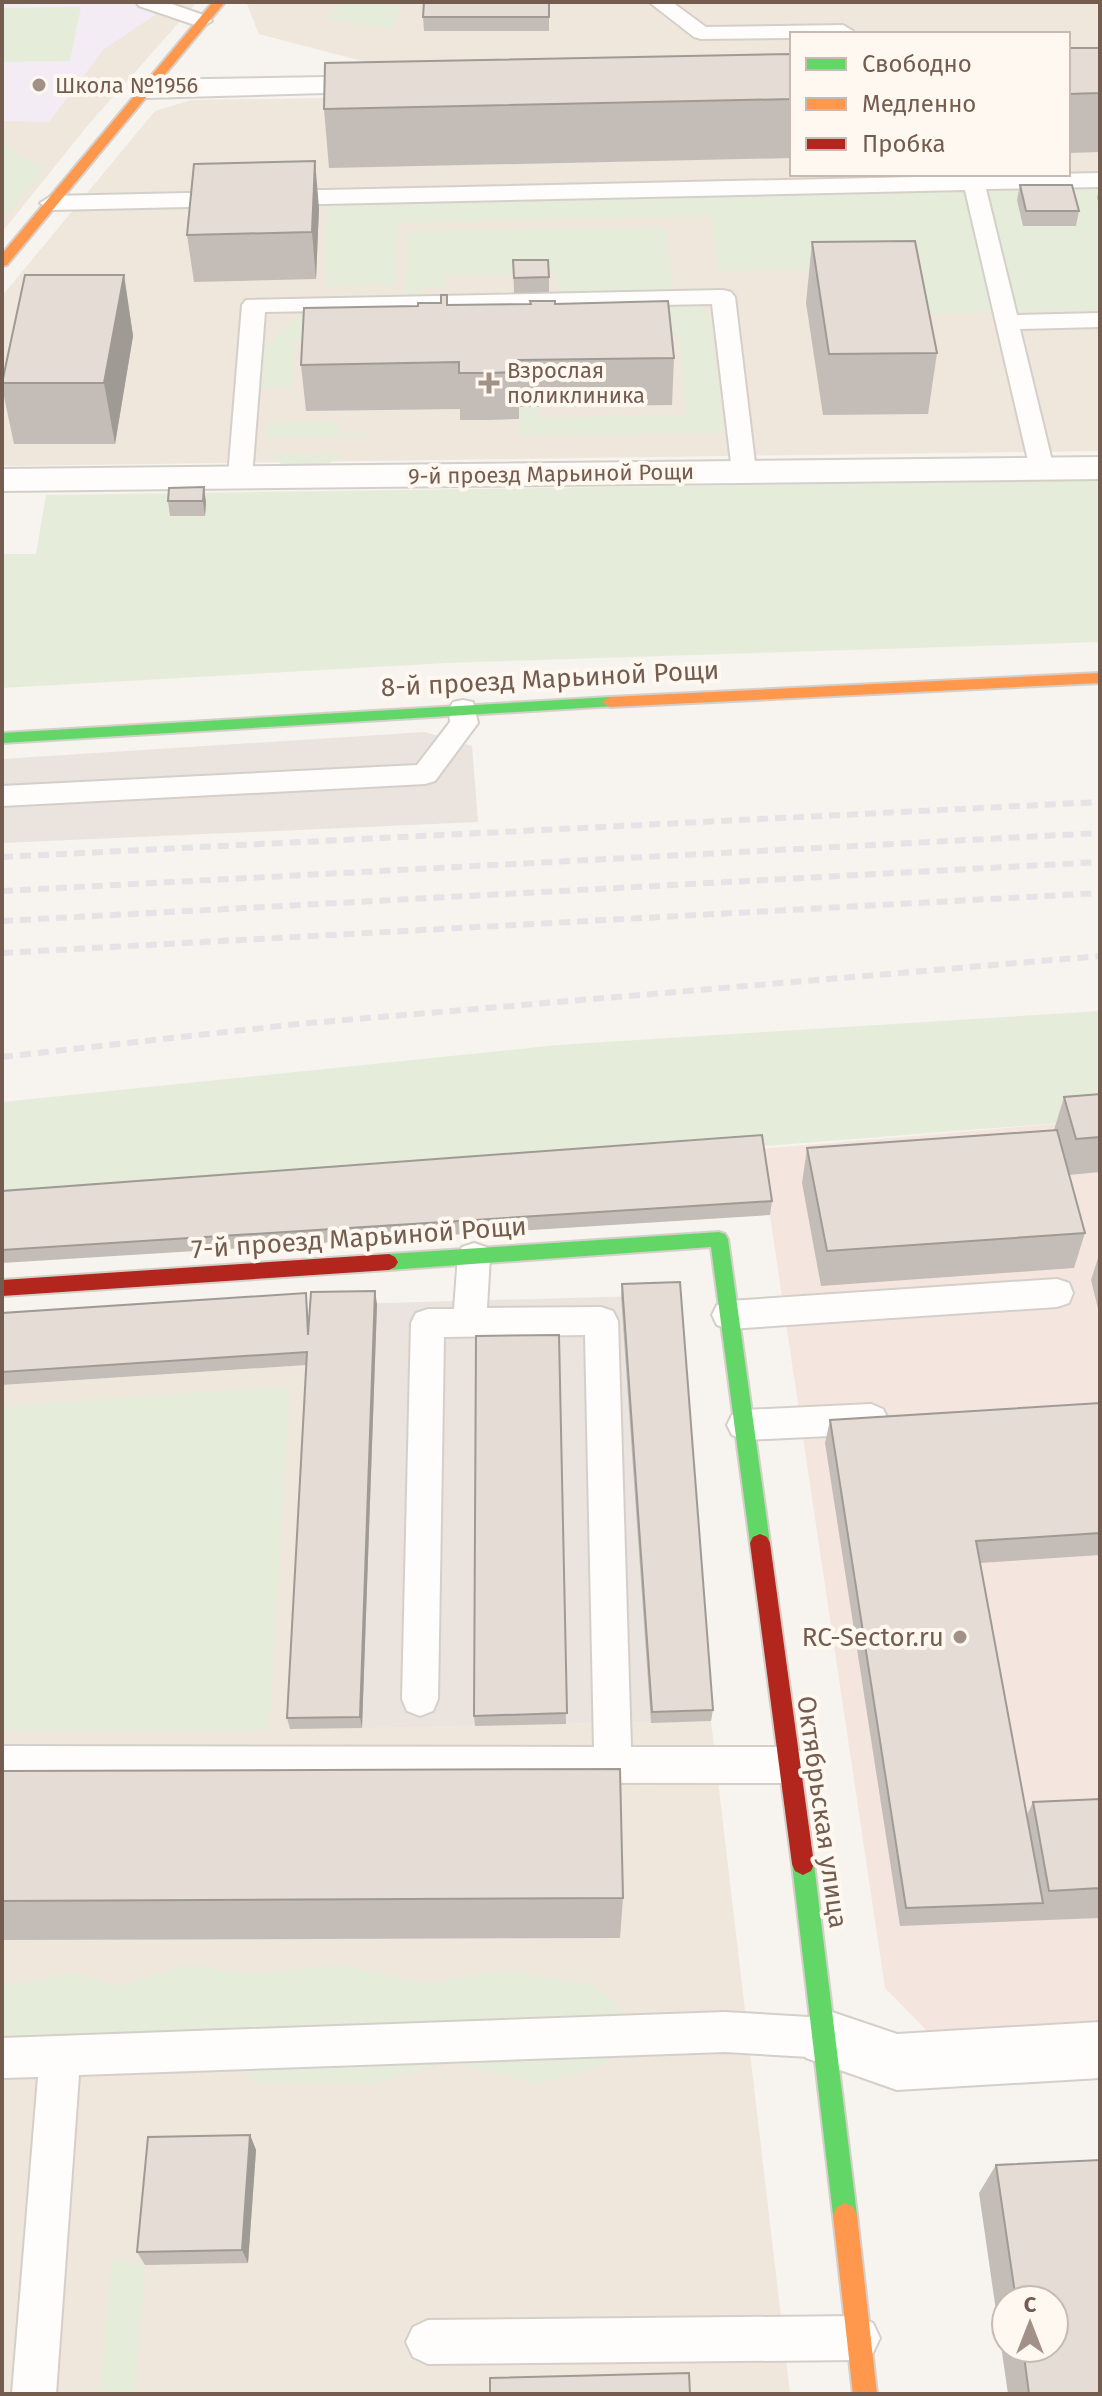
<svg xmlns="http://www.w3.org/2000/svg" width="1102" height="2396" viewBox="0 0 1102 2396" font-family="'Fira Sans',sans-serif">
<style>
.residential{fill:#efe6dc}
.commercial{fill:#f4e6df}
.industrial{fill:#eae3de}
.education{fill:#f4ecf4}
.green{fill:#e5edda}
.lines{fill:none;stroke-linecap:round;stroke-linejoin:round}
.lane-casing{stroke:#d5cfc9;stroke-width:4}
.street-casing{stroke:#d5cfc9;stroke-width:4}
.fast-casing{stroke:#d5cfc9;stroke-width:4}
.slow-casing{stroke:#d5cfc9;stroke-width:4}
.jam-casing{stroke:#d5cfc9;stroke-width:4}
.lane{fill:#fefdfc;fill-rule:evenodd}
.street{fill:#fefdfc;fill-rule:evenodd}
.fast{fill:#63d668;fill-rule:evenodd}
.slow{fill:#ff974d;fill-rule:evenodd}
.jam{fill:#b3261e;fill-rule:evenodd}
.rail{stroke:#e5e3e6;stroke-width:6;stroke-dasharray:11 7;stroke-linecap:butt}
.wall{fill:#c4bdb7;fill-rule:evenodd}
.shaded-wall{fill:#a09a95}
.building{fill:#e4dcd5;stroke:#a09a95;stroke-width:2}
.poi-dot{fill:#a29187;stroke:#fef8f0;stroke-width:3}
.labels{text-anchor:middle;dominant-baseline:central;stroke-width:8;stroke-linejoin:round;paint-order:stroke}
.far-poi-label{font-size:22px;fill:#745c4f;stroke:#fef8f0;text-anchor:start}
.far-street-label{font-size:22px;fill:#745c4f;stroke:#fef8f0}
.street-label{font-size:26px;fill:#745c4f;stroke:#fef8f0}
.poi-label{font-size:26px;fill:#745c4f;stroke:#fef8f0;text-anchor:end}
</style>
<rect width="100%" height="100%" fill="#f7f3ee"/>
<g class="residential">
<polygon points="2,2 197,2 88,125 2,232"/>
<polygon points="246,2 1100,2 1100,56 1068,56 1068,34 792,34 792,59 366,62 259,34"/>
<polygon points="1068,87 1100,87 1100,451 2,466 2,296 155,111 191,100 792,91 792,174 1068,174"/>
<polygon points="309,1365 290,1728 711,1721 790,2394 2,2394 2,1385"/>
</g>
<polygon class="commercial" points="1100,1120 1100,2024 932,2036 885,1988 760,1149"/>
<g class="industrial">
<polygon points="425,732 472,746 478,822 2,843 2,759"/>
<polygon points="679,1295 711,1721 290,1729 313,1305"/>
</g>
<polygon class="education" points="2,2 174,2 103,50 49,122 2,121"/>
<g class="green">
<polygon points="340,2 404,2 392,29 328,19"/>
<polygon points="81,7 70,61 2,62 2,8"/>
<path d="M 2,140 L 20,156 L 43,168 C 37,187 18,194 9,213 L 2,216 Z"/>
<polygon points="1100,189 1100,310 928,314 917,267 719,271 711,216 397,223 396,285 325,286 327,206"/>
<polygon points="666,227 673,291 560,293 556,273 446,275 446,287 419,287 419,296 337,297 338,295 406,293 407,231"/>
<polygon points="559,303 693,304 703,309 711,321 724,433 520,435 519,407 540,407 540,418 686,415 678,335 560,337"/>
<polygon points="336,316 348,341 295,341 292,387 262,388 264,349 296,317"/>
<polygon points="339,421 338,433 363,433 363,437 266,438 267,423"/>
<polygon points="339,453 339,457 321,468 285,467 269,454"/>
<polygon points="1100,480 1100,642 446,663 2,688 2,554 36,554 46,495"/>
<polygon points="1100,1011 1100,1120 2,1205 2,1102 558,1045"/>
<polygon points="290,1386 269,1730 2,1730 2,1406"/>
<polygon points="188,1965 252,1973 344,1965 425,1983 506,1970 597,1986 626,2016 606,2064 538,2083 451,2061 375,2083 259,2083 226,2052 2,2076 2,1983 10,1986 72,1972 118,1986"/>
<polygon points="112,2258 145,2265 135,2394 100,2394"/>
</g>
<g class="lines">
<defs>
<g id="lane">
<polygon points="136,2 166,2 209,17 212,21 202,27 195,25 139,6"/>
<polygon points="649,2 672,2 706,27 843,25 853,31 851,34 792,34 792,38 701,39 694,37"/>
<polygon points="1100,173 1100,187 986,189 1017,315 1100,313 1100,327 1020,329 1054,469 1051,475 1033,475 1030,469 965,190 51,210 40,203 51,196"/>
<polygon points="723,290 731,292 735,297 756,471 753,477 735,477 732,471 712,304 265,312 252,477 249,483 231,483 228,477 242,305 246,300"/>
<polygon points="463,700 473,702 478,723 435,781 425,784 2,806 2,786 417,765 450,722 449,709 453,702"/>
<polygon points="474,1243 486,1247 490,1256 487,1308 601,1307 613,1311 618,1321 631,1747 789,1747 802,1752 808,1765 802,1778 789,1783 2,1782 2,1746 594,1747 585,1335 444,1337 438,1699 433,1711 420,1716 407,1711 402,1699 411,1323 416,1313 428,1309 454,1309 458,1256 462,1247"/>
<polygon points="1057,1279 1069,1283 1073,1293 1069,1303 1057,1307 729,1329 717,1325 712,1315 717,1305 729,1301"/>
<polygon points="871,1404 883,1409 888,1419 883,1429 871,1434 744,1440 732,1435 727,1425 732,1415 744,1410"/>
<polygon points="725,2012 826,2018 840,2024 846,2038 840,2052 826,2058 725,2052 79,2075 56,2394 12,2394 38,2077 2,2078 2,2038"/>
<polygon points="858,2316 873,2323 880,2338 873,2353 858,2360 428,2364 413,2357 406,2342 413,2327 428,2320"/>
</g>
<g id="street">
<polygon points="386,76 396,79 400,85 396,91 144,98 134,95 130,89 134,83 144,80"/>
<polygon points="1100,457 1100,479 2,491 2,469"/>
<polygon points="826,2010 897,2034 1100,2022 1100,2078 897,2090 806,2058 798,2038 806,2018"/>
</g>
<g id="fast">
<polygon points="610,697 618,702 615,706 2,743 2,733"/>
<polygon points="719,1232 725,1234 728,1239 770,1543 767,1549 760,1552 753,1549 750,1543 711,1247 389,1270 383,1267 380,1262 383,1257 389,1254"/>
<polygon points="803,1853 811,1857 814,1864 857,2215 853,2223 845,2227 837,2223 833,2215 792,1864 795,1857"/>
</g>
<g id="slow">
<polygon points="213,2 225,2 7,265 2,266 2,254"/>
<polygon points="1100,673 1100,683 610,707 602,702 610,697"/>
<polygon points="845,2203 853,2207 857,2215 877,2394 853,2394 833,2215 837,2207"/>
</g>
<g id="jam">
<polygon points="389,1254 395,1257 398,1262 395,1267 389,1270 2,1296 2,1280"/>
<polygon points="760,1534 767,1537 770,1543 814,1864 811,1871 803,1875 795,1871 792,1864 750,1543 753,1537"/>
</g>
</defs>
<use href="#lane" class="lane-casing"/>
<use href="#street" class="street-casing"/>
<use href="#fast" class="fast-casing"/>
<use href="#slow" class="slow-casing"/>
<use href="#jam" class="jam-casing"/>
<use href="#lane" class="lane"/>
<use href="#street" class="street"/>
<use href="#fast" class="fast"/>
<use href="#slow" class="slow"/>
<use href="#jam" class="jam"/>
<g class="rail">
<polyline points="2,857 1100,802"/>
<polyline points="2,891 1100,833"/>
<polyline points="2,921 1100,862"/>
<polyline points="2,953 1100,893"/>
<polyline points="2,1057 298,1024 1100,956"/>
</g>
</g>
<g class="wall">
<polygon points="549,2 549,31 424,31 423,17"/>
<polygon points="1068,48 1100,48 1100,152 1068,153"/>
<polygon points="792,54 792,158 329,168 324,109"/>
<polygon points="1020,185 1079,211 1076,226 1023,226 1017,200"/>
<polygon points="1100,185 1100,207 1097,198"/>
<polygon points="319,208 316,279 194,282 187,235"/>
<polygon points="812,242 937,353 928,414 823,415 806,303"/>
<polygon points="513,260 549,277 549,292 514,293"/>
<polygon points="124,275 133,336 115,444 14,444 2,387 2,379"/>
<polygon points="555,304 674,358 672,405 519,407 519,419 489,420 460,420 460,409 306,411 301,365 418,306"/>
<polygon points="169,488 206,502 205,516 170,516 168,501"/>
<polygon points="1100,1094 1100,1172 1069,1175 1085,1233 1074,1268 821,1286 802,1183 807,1148 1054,1130 1064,1097"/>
<polygon points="2,1191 772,1201 770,1215 2,1263"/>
<polygon points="1099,1255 1100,1255 1100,1317 1091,1280"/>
<polygon points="622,1284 713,1710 711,1721 651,1723 621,1297"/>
<polygon points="306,1293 309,1322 377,1304 362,1728 290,1729 287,1718 307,1365 2,1385 2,1313"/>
<polygon points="559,1335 566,1724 475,1726 474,1716"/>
<polygon points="1100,1403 1100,1555 980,1563 1027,1815 1033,1802 1100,1799 1100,1918 900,1926 825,1443 830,1420"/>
<polygon points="2,1771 623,1898 620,1938 2,1940"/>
<polygon points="250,2135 256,2150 248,2263 145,2265 137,2252"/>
<path d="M 996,2165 L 1100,2394 L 1008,2394 L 979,2193 ZM 1006,2300 L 1054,2300 L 1054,2348 L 1006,2348 Z"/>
</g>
<g class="shaded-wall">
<polygon points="315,161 319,208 316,279 312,232"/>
<polygon points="124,275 133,336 115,444 104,383"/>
<polygon points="204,487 206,502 205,516 203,501"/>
<polygon points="375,1291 377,1304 362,1728 360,1717"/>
<polygon points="250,2135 256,2150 248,2263 242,2250"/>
</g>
<g class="building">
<polygon points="424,2 549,2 549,17 423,17"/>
<polygon points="1068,48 1100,48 1100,93 1068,94"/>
<polygon points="792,54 792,99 324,109 325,63"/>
<polygon points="315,161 312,232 187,235 194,164"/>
<polygon points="1020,185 1072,185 1079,211 1026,211"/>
<polygon points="915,241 937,353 829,354 812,242"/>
<polygon points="513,260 548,260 549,277 514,278"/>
<polygon points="25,275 124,275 104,383 2,383"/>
<polygon points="441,295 447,295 447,305 531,304 530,301 555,301 555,304 668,301 674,358 518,360 519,372 488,373 459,373 459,362 301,365 304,308 418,306 418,303 441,303"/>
<polygon points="204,487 203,501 168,501 169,488"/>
<polygon points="1100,1094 1100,1137 1076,1139 1064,1097"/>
<polygon points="1057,1130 1085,1233 827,1251 807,1148"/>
<polygon points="762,1135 772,1201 2,1250 2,1191"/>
<polygon points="680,1282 713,1710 652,1712 622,1284"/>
<polygon points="375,1291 360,1717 287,1718 307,1352 2,1372 2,1313 306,1293 308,1335 311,1292"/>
<polygon points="559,1335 567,1713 474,1716 476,1336"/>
<polygon points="1100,1403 1100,1533 976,1541 1043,1903 906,1908 830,1420"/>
<polygon points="620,1769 623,1898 2,1901 2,1771"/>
<polygon points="1100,1799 1100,1888 1049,1891 1033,1802"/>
<polygon points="250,2135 242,2250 137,2252 148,2137"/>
<polygon points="1100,2160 1100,2394 1029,2394 1023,2348 1054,2348 1054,2300 1016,2300 996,2165"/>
<polygon points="689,2373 690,2394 490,2394 490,2378"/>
</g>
<g class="poi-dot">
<circle cx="39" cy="85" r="8"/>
<path d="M485 371h8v8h8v8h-8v8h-8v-8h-8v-8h8z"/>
<circle cx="960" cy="1637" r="8"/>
</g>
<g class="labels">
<g class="far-poi-label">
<text x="55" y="85">Школа №1956</text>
<text x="507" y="370">Взрослая<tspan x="507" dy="25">поликлиника</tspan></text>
</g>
<g class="far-street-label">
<text transform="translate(551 474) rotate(-1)">9-й проезд Марьиной Рощи</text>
</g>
<g class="street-label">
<text transform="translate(550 679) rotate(-3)">8-й проезд Марьиной Рощи</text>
<text transform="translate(359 1238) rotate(-4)">7-й проезд Марьиной Рощи</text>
<text transform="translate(822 1812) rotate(82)">Октябрьская улица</text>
</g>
<g class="poi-label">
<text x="944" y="1637">RC-Sector.ru</text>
</g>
</g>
<rect width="1102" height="2396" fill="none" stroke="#745c4f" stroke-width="8"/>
<rect x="790" y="32" width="280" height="144" fill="#fef8f0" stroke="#c7bab0" stroke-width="2"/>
<rect x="806" y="58" width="40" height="12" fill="#63d668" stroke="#c7bab0" stroke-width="2"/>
<text x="862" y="72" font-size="24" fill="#745c4f">Свободно</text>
<rect x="806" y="98" width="40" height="12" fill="#ff974d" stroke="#c7bab0" stroke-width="2"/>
<text x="862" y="112" font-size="24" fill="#745c4f">Медленно</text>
<rect x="806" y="138" width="40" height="12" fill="#b3261e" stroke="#c7bab0" stroke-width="2"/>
<text x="862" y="152" font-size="24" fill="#745c4f">Пробка</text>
<g transform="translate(1030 2324)"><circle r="38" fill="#fef8f0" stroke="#c7bab0" stroke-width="2"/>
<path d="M0-6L14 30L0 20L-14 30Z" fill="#a29187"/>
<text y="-12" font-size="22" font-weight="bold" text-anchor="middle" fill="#745c4f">С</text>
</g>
</svg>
